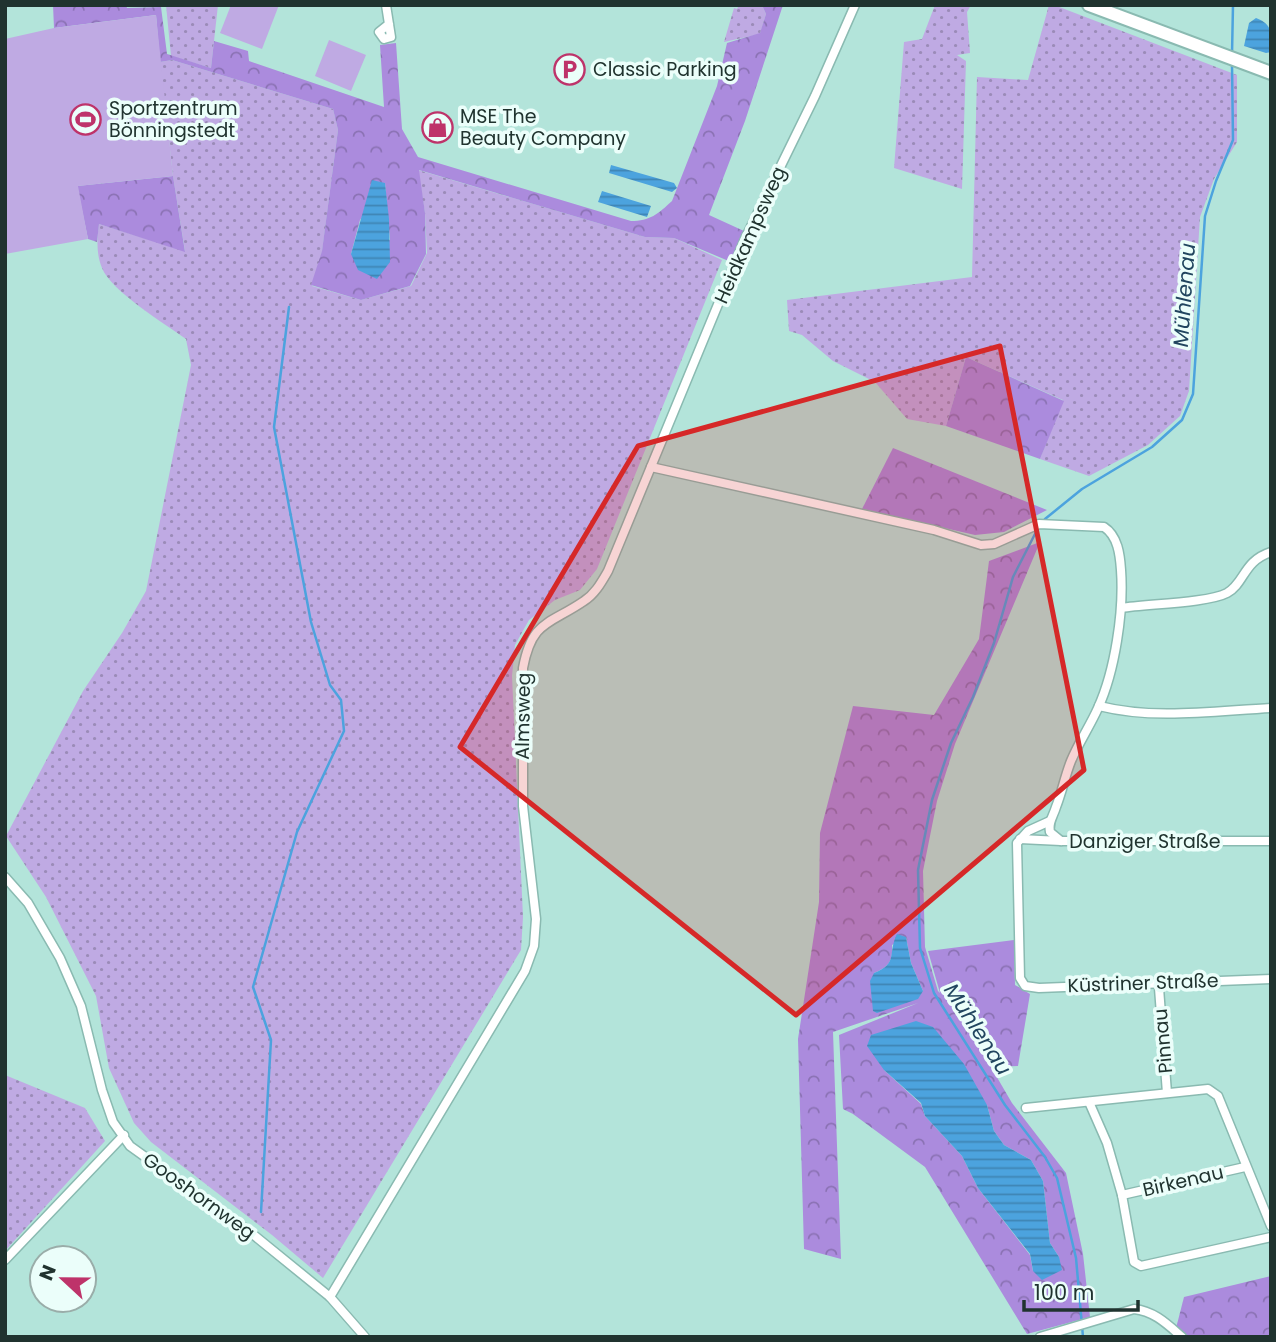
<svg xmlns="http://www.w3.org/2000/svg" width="1276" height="1342" viewBox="0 0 1276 1342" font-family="Poppins,sans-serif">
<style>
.grass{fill:url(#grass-dots)}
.forest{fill:url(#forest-crowns);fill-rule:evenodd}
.green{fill:#bfaae3}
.water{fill:url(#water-rules)}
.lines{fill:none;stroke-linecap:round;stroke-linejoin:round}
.stream{stroke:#4ca3de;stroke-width:2.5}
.minor-casing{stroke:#8abab1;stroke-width:11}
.primary-casing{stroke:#8abab1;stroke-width:16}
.minor{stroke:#fff;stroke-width:8}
.primary{stroke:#fff;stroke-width:12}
.marked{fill:#d62828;fill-opacity:0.2;stroke:#d62828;stroke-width:5;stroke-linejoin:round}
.labels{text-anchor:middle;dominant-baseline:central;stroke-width:7;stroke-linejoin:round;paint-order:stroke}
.poi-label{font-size:19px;fill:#20332f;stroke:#ebfefa;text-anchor:start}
.street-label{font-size:19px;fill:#20332f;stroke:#ebfefa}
.water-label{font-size:21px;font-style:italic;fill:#21455f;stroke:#ebfefa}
</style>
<defs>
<pattern id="grass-dots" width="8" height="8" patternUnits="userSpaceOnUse" patternTransform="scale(1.75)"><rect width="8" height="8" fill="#bfaae3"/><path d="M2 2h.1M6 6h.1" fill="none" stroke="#9b8bb8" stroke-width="1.8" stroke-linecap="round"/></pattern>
<pattern id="forest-crowns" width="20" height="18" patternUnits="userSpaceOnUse" patternTransform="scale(1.75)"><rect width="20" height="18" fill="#ab8bdd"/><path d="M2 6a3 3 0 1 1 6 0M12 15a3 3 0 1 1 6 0" fill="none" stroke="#8b72b4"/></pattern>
<pattern id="water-rules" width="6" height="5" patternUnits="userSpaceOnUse" patternTransform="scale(1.75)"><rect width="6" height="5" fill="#4ca3de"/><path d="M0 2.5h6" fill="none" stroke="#3f85b4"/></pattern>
</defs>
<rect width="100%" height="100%" fill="#b3e4da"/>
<g class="grass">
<polygon points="166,5 218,5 211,68 171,56"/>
<polygon points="739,5 762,5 766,14 760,34 724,42 734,8 737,9"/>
<polygon points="935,5 971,5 967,12 970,53 957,55 966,61 962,189 894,168 904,42 922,39"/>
<polygon points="1049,5 1054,5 1237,75 1237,142 1214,179 1200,217 1189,391 1180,416 1148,445 1089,476 1040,459 1063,400 966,357 946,426 907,419 875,382 833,361 802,335 789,331 787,300 972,277 977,77 1028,80"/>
<path d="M 172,60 L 333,109 L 338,130 L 322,252 L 312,286 L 361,300 L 411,286 L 427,253 L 425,213 L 418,170 L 645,237 L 674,238 L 722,260 L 597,569 L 580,590 L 555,600 L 529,620 L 515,645 L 512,676 L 523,917 L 521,950 L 323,1278 L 272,1235 L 151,1142 L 134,1123 L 109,1068 L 96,996 L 46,897 L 6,836 L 83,691 L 122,633 L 146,591 L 191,365 L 186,339 C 165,324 111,291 102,268 C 96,254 97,238 99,224 L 185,251 L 173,176 L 160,62 Z"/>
<polygon points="5,1075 85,1108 105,1141 5,1251"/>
</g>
<g class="forest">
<path d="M 53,5 L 126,5 L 127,8 L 161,7 L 167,54 L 211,68 L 214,41 L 248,51 L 249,61 L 384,107 L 380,45 L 396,43 L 402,129 L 418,157 L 631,221 C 650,221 658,214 672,201 L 717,86 L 727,43 L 760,33 L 766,14 L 762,5 L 783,5 L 745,121 L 709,215 L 744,231 L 731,262 L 674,238 L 645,237 L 419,170 L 425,213 L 426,254 L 410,286 L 361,300 L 311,285 L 322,251 L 338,130 L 333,109 L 172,60 L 160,62 L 156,15 L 54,28 ZM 385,183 L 390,240 L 351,254 L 360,220 Z"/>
<polygon points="173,176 185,252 99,224 97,242 88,239 77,186"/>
<polygon points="966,357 1064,401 1040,459 946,426"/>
<polygon points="893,448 1047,510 1004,532 975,535 862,509"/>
<path d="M 1040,542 L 955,744 L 937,801 L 923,871 L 925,947 L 938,991 L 940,993 L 928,951 L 1014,940 L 1015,985 L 1030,994 L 1018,1066 L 991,1067 L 1012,1103 L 1066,1173 L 1083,1254 L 1090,1317 L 1027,1334 L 925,1167 L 853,1114 L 843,1109 L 839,1035 L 918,1003 L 833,1032 L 841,1259 L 804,1249 L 798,1039 L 819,902 L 820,833 L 853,706 L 934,715 L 979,639 L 989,561 ZM 906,937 L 911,963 L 923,991 L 874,973 C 889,967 893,961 892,945 ZM 884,1070 L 987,1105 L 994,1131 L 1004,1145 L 1031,1160 L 1043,1181 L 1050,1243 L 1059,1257 L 1033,1271 L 1030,1255 L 978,1188 L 962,1156 L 925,1116 L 921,1104 Z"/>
<polygon points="1271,1276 1271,1337 1174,1336 1184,1297"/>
</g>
<g class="green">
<polygon points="231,5 279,5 262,49 220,33"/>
<polygon points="156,15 173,176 78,186 88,239 5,254 5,39 54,28"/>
<polygon points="329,40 366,55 351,91 315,76"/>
</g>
<g class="water">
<path d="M 1256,18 C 1274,25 1271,34 1271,52 L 1266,53 L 1244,46 L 1249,23 Z"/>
<polygon points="611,165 674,183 677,188 672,192 609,173"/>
<polygon points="372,180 385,183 389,219 390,262 377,279 358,270 351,254"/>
<polygon points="602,191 651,206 647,217 598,202"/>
<path d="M 897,934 L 906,937 L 911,963 L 923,991 L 918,999 L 877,1013 L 873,1011 L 870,981 L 874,973 C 899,963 887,954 897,934 Z"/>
<polygon points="916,1021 933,1027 964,1064 987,1105 994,1131 1004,1145 1031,1160 1043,1181 1050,1243 1059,1257 1062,1270 1042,1280 1033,1271 1030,1254 978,1188 962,1156 925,1116 921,1103 884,1070 867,1046 871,1035"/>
</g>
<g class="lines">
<g class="stream">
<polyline points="1232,54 1233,5"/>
<polyline points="1045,519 1082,489 1152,447 1182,420 1193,394 1205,216 1216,181 1233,140 1232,65"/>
<polyline points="1037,530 1013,577 994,643 973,697 951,743 932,800 918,870 920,948 934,993 1005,1105 1045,1157 1057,1178 1076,1258 1083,1337"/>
<polyline points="261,1212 271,1040 253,987 297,832 344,731 341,700 330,685 311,622 274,427 289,307"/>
</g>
<defs>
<g id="minor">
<polyline points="386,5 391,37 384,39 379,32 389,24"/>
<path d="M 651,467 L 934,530 L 981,545 L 994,544 L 1039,524 L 1104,527 C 1118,536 1120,555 1121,570 C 1124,611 1115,671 1098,708 C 1090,726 1079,742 1071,761 C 1065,776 1062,792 1056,807 C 1053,817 1048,822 1050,832 L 1061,841"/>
<path d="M 1122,608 C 1146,604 1208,603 1227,593 C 1245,583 1243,561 1271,552"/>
<path d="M 1099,706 C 1155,720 1214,711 1271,708"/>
<polyline points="1050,821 1028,831 1017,843 1020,978 1025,986 1039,988 1271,979"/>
<polyline points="1020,839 1061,841 1271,841"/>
<polyline points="5,877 28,903 60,958 81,1006 102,1090 113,1122 130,1146 250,1232 330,1297 365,1337"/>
<polyline points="1159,988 1167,1093"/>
<polyline points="1089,1102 1107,1143 1122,1195 1134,1262 1141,1266 1271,1237"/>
<polyline points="1026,1108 1208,1089 1218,1096 1271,1226"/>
<polyline points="1122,1195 1245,1167"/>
<polyline points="5,1260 124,1135"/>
<path d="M 330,1297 L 525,971 L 534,946 L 536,919 L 523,806 L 523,668 C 532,620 549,625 584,601 C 595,594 601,583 608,571 L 745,239 L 815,96 L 855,5"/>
<path d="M 1040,1337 L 1134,1309 C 1154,1311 1167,1324 1182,1337"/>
</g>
<polyline id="primary" points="1089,5 1271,73"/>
</defs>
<use href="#minor" class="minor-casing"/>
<use href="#primary" class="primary-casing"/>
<use href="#minor" class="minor"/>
<use href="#primary" class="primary"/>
</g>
<path class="marked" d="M 1000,346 L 1084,770 L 796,1015 L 460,747 L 638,446 Z"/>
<defs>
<symbol id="parking-ring" viewBox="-11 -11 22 22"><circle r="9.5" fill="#ebfefa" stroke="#be336a" stroke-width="1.5"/><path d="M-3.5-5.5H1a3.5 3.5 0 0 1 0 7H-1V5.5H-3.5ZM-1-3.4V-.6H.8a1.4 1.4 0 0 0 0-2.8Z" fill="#be336a"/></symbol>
<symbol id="stadium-ring" viewBox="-11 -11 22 22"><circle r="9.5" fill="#ebfefa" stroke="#be336a" stroke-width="1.5"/><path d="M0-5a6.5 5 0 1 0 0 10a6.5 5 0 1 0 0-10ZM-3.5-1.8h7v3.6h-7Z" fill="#be336a"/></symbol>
<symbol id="shop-ring" viewBox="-11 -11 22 22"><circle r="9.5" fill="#ebfefa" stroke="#be336a" stroke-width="1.5"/><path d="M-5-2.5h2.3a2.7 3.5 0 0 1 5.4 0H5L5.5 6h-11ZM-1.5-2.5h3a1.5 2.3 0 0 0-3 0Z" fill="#be336a"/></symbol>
</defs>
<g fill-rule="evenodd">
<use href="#parking-ring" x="552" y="52" width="35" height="35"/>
<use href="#stadium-ring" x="68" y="102" width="35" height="35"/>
<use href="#shop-ring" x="420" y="110" width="35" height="35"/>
</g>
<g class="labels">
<g class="poi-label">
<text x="593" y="69">Classic Parking</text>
<text x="109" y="108">Sportzentrum<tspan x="109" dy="22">Bönningstedt</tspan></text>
<text x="460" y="116">MSE The<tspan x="460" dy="22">Beauty Company</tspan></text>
</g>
<g class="street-label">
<text transform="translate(750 235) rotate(-66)">Heidkampsweg</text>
<text transform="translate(523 716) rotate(-89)">Almsweg</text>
<text x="1145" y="841">Danziger Straße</text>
<text transform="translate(1143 983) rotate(-2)">Küstriner Straße</text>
<text transform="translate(1163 1041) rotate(-95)">Pinnau</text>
<text transform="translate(1183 1181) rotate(-13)">Birkenau</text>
<text transform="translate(199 1196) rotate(36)">Gooshornweg</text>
</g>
<g class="water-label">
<text transform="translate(1184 295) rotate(-86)">Mühlenau</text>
<text transform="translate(978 1029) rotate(57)">Mühlenau</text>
</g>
</g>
<rect width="1276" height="1342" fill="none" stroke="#20332f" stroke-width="14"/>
<g transform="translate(63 1279) rotate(292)"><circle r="33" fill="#ebfefa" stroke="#9aada9" stroke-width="2"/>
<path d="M0-5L12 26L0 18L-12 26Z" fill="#be336a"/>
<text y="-10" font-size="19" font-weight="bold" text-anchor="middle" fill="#20332f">N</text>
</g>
<path d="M1024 1300v10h114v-10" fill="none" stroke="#20332f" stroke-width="3.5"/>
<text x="1034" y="1300" font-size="21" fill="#20332f" stroke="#ebfefa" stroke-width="5" paint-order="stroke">100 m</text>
</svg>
